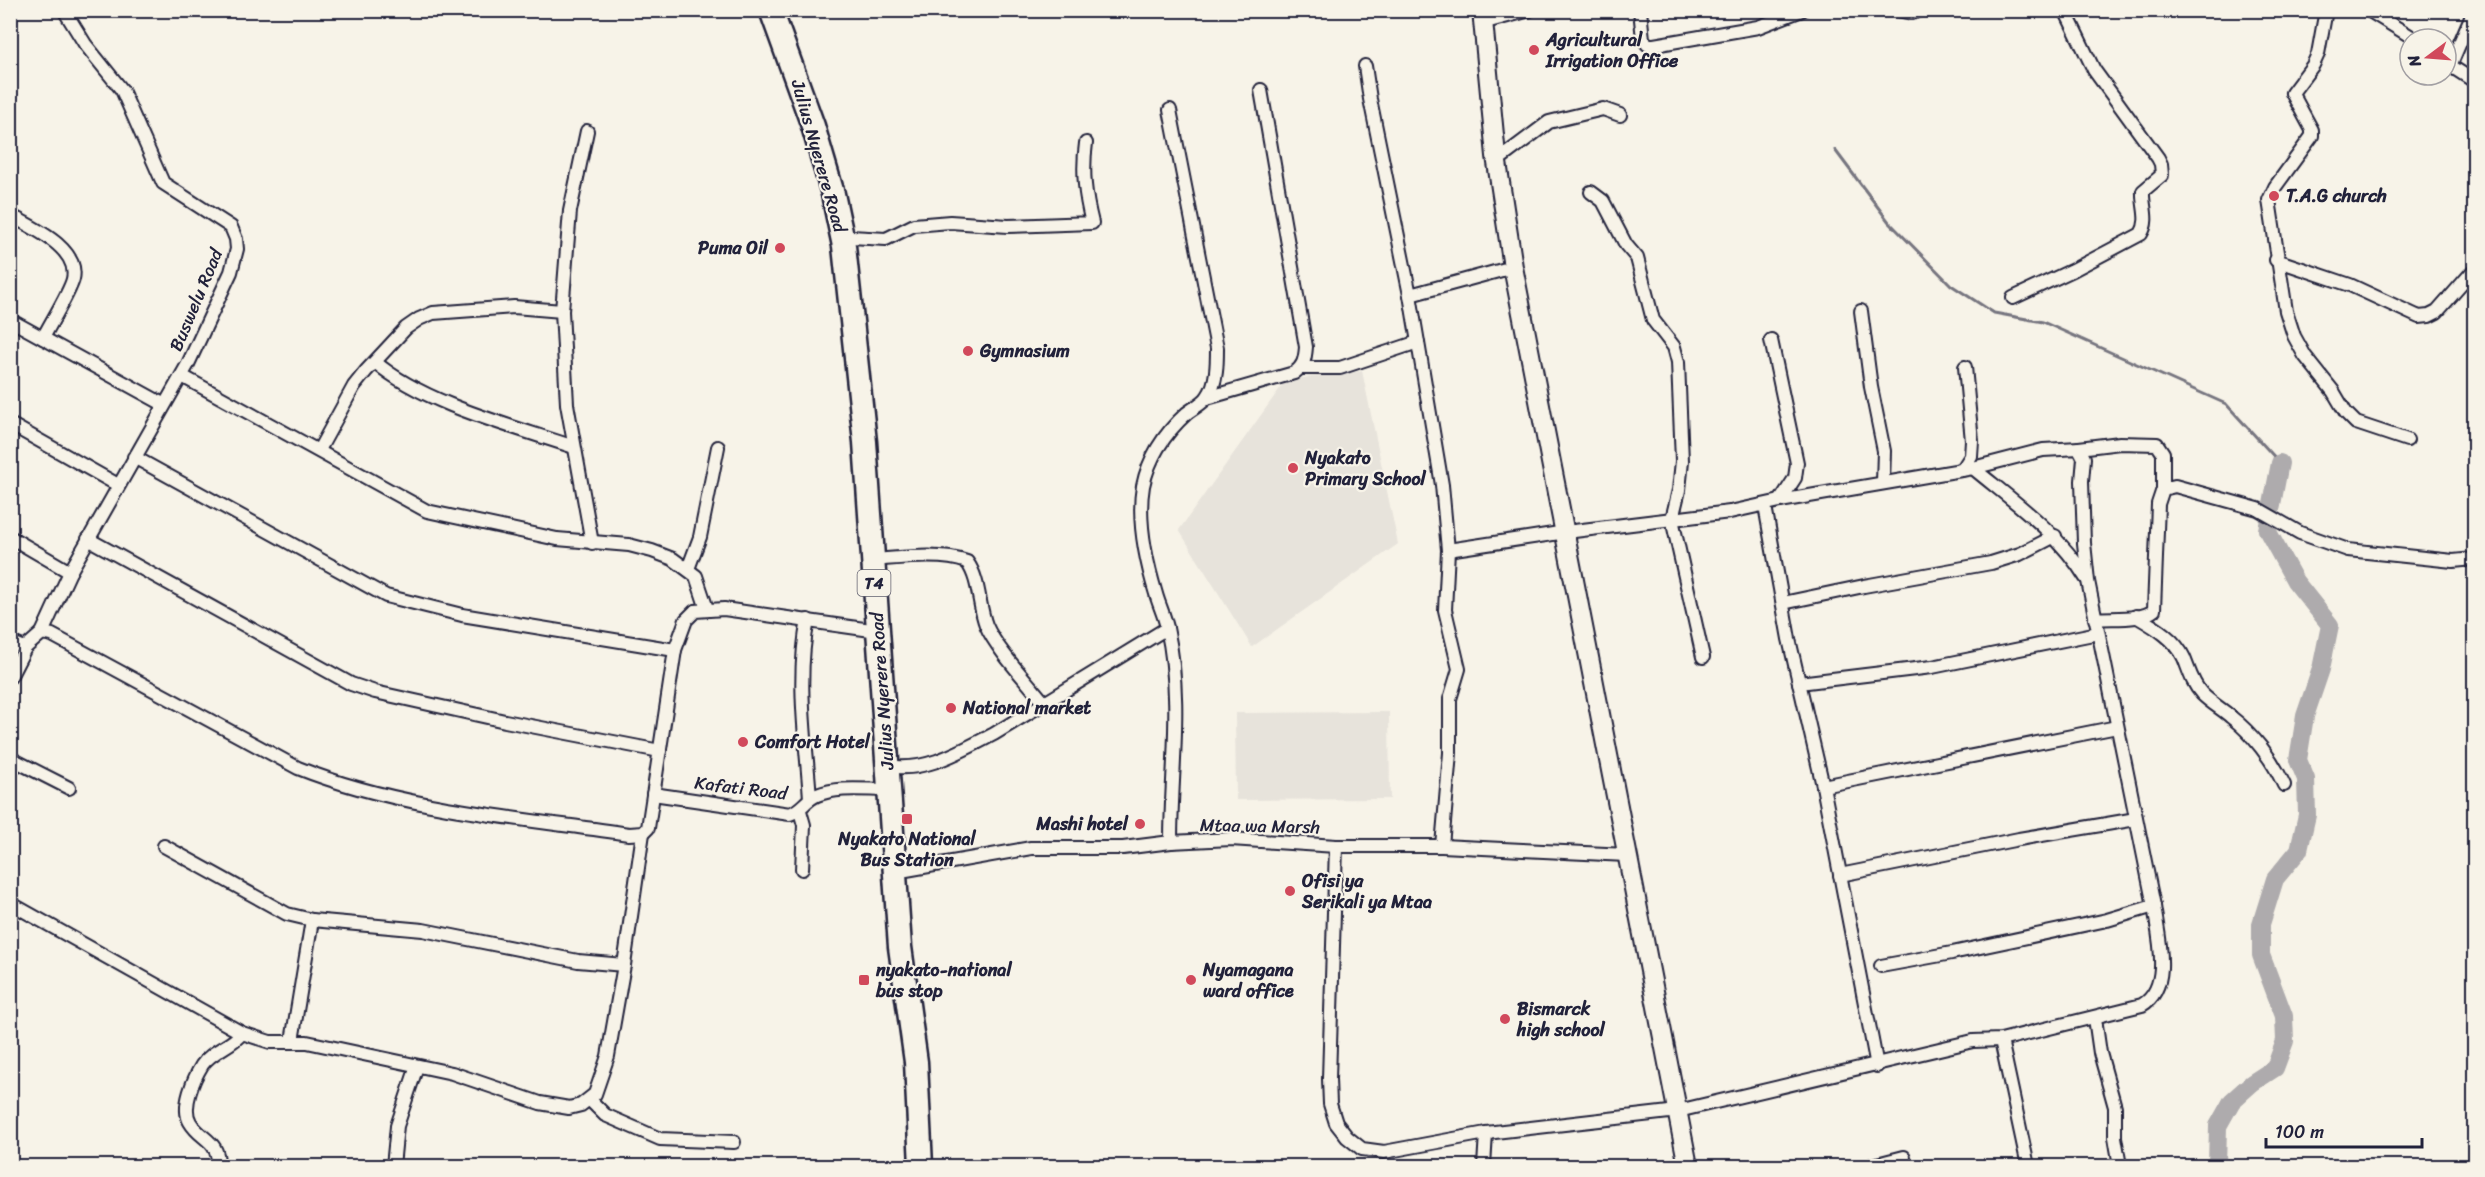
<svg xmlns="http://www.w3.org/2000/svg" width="2485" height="1177" viewBox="0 0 2485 1177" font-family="Sriracha,sans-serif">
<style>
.built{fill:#e7e3db}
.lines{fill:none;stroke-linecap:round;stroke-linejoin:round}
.stream{stroke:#76747f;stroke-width:3}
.river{stroke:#aeabad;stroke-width:18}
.street-casing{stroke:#22223b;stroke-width:16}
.secondary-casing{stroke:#22223b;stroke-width:22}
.highway-casing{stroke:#22223b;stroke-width:27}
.street{stroke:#f7f3e8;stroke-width:12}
.secondary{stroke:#f7f3e8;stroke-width:18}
.highway{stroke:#f7f3e8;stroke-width:22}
.poi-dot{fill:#d1495b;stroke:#f7f3e8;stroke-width:2}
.labels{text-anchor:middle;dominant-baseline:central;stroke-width:4.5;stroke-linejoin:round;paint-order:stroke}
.shield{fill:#f7f3e8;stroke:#62616f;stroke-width:1.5}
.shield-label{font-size:16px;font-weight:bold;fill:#22223b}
.poi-label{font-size:18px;font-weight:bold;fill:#22223b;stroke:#f7f3e8;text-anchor:start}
.street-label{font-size:18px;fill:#22223b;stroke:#f7f3e8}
</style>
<rect width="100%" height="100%" fill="#f7f3e8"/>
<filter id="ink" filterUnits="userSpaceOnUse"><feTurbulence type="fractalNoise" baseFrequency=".0167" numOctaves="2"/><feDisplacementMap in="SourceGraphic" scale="12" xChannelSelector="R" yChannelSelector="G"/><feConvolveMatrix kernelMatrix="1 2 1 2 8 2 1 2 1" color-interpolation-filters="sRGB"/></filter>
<g filter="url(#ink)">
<g class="built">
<polygon points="1362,371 1398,544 1252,647 1179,530 1286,380"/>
<polygon points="1389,712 1390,799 1236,800 1235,713"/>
</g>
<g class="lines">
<polyline class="stream" points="1835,150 1889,222 1951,285 1994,313 2043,322 2226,404 2280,463"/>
<polyline class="river" points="2217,1166 2218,1126 2232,1101 2252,1083 2275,1068 2285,1041 2284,1016 2261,955 2261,924 2275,879 2299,850 2307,815 2306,779 2298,760 2305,716 2321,669 2330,625 2295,581 2267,530 2280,463"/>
<defs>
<g id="street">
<polyline points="1640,10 1643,39 1648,45 1654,45 1758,27 1802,10"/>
<polyline points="1897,10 1912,13 1920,10"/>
<polyline points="2326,10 2318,54 2313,65 2292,93 2312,130 2312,136 2275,187 2269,200 2286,311 2294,336 2305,356 2333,391 2346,413 2356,423 2407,440"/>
<polyline points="2368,10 2415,39"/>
<polyline points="1482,23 1530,10"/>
<polyline points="2446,63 2474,81"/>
<polyline points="1365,66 1370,99 1410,295 1513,267"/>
<polyline points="2450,66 2474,10"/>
<path d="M 1170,110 L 1217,348 C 1217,363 1217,383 1208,396 C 1204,403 1193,408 1187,413 C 1165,433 1149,456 1143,486 C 1137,521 1146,561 1156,594 C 1159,605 1165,617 1167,628 C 1183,700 1171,770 1171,842"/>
<polyline points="587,131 570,211 562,311 567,404 592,543"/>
<polyline points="1497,161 1549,122 1603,109 1620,115"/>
<polyline points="1591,192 1603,201 1626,245 1637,258 1653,320 1674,347 1678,362 1682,461 1679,490 1672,519 1703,657"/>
<path d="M 10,215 C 31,227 80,248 73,279 C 70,292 50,324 43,338"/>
<path d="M 842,238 L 851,237 L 886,239 L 914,225 L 950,222 L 1008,226 L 1092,223 C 1085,195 1082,172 1086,143"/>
<polyline points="2276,260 2350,285 2419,317 2429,316 2437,312 2474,270"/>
<polyline points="1410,295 1442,485 1448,550 1445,610 1459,669 1450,699 1450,753 1442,846"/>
<path d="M 2013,298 L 2073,270 L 2141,234 C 2150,220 2142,206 2143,191 L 2162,175 L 2161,164 L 2158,158 L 2094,70 L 2065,10"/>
<polyline points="1861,311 1871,387 1884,451 1883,483"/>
<polyline points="10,320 163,404"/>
<polyline points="1771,340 1797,463 1795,478 1780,501"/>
<path d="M 375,362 C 424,404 512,426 574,447"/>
<polyline points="1301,368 1340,368 1418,342"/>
<polyline points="182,376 427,511 557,539 629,545 652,551 673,559 696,576 707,609"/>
<path d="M 1207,398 L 1294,373 C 1304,366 1305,359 1306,347 L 1261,90"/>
<polyline points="10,424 118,485"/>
<polyline points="2079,448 2120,443 2157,444 2163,453 2163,489"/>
<polyline points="319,450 354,386 366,371 406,328 419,319 433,313 514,307 562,311"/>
<polyline points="134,457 386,596 462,615 675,650"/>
<path d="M 1973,468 C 2014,502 2058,532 2086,578"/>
<polyline points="1962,470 1971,456 1972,441 1965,367"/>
<polyline points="1765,506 1789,639 1823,786 1877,1066"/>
<polyline points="10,537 70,572"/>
<polyline points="88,539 351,684 375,692 505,721 660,751"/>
<path d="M 873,560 C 900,558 942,552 967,562 C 980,580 978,604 986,625 C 996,649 1028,682 1045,704"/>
<polyline points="688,569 700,537 718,447"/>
<polyline points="1783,603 1864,586 1991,563 2020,554 2055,536"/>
<path d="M 2136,616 C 2153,626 2175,638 2184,658 C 2189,670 2192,683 2202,694 C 2211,703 2222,709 2231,717 C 2253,734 2273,760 2284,785"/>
<path d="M 2095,619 C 2112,617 2141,621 2154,610 L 2158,504 L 2163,489 L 2175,486 L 2258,509 L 2300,533 L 2348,550 L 2453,561 L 2474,559"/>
<path d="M 808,620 C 796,679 806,739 810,798"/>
<polyline points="42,633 70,572 188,364 231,272 237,249 236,239 231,227 163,183 122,90 85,44 64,10"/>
<path d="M 10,642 L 25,648 L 42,633 L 52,635 L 298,768 C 401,809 519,818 629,834 L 643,833 L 648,828 L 675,650 L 686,620 L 695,611 L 724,609 L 878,631"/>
<polyline points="10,677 25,648"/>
<polyline points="1799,683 1932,667 2098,633"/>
<polyline points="10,758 69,788"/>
<path d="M 888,766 C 925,773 961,751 994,734 L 1167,628"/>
<polyline points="1823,786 2117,727"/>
<path d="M 653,794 L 790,814 C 803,809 805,800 817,795 C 838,786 865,790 888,790"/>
<polyline points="800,811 804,825 802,869"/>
<polyline points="164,846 287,914 312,920 423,930 578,961 624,965"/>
<path d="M 1336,846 L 1329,1079 L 1330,1104 L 1336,1123 L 1347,1137 L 1362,1149 L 1384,1152 L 1486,1133 L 1678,1111 L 1973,1041 L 2001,1040 L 2142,1005 C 2173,987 2158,935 2154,906 L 2088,581 L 2084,543 L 2082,481 L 2084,458 L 2079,448 L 2043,450 L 1973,468 L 1780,501 L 1730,512 L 1566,532 L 1448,550"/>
<polyline points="895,872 1031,848 1123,848 1171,842 1231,839 1336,846 1442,846 1627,855"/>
<polyline points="1840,875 2019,839 2136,819"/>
<polyline points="10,903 242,1033 270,1042 307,1042 452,1073 540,1103 569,1108 581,1105 595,1094 608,1056 624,965 643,833"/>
<polyline points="1881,966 1952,953 2107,920 2154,906"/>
<polyline points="2095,1018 2100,1053 2115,1107 2115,1137 2120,1166"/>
<polyline points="2001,1040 2028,1166"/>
<polyline points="292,1041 312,920"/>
<polyline points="590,1100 605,1115 660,1139 734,1142"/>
<path d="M 218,1166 C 219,1139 201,1141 190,1122 C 181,1107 194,1078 202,1065 C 212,1050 231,1047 242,1033"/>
<polyline points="393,1166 397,1126 417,1066"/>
<polyline points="1484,1166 1486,1133"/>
<polyline points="1869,1166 1904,1157"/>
</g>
<polyline id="secondary" points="1482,10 1496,156 1513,267 1688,1166"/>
<polyline id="highway" points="771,10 813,126 833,194 844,246 865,442 900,947 916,1062 921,1166"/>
</defs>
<use href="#street" class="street-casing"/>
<use href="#secondary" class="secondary-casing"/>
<use href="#highway" class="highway-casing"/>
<use href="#street" class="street"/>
<use href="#secondary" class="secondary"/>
<use href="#highway" class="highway"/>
</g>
</g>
<g class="poi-dot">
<circle cx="1534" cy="50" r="6"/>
<circle cx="2274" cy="196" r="6"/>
<circle cx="780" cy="248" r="6"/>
<circle cx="968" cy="351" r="6"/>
<circle cx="1293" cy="468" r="6"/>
<circle cx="951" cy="708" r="6"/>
<circle cx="743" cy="742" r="6"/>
<rect x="901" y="813" width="12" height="12" rx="3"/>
<circle cx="1140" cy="824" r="6"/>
<circle cx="1290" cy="891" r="6"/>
<rect x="858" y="974" width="12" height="12" rx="3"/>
<circle cx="1191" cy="980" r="6"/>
<circle cx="1505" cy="1019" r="6"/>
</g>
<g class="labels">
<rect class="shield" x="857.5" y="570" width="33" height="26" rx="4.5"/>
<g class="shield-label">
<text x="874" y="583">T4</text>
</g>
<g class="poi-label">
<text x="1546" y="40">Agricultural<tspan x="1546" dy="21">Irrigation Office</tspan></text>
<text x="2286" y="196">T.A.G church</text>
<text x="768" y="248" text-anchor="end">Puma Oil</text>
<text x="980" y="351">Gymnasium</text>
<text x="1305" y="458">Nyakato<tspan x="1305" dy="21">Primary School</tspan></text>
<text x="963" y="708">National market</text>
<text x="755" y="742">Comfort Hotel</text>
<text x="1128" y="824" text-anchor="end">Mashi hotel</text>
<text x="907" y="839" text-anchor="middle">Nyakato National<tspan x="907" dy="21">Bus Station</tspan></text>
<text x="1302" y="881">Ofisi ya<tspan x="1302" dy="21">Serikali ya Mtaa</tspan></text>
<text x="876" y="970">nyakato-national<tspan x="876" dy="21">bus stop</tspan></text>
<text x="1203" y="970">Nyamagana<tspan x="1203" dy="21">ward office</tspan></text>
<text x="1517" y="1009">Bismarck<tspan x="1517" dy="21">high school</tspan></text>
</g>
<g class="street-label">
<text transform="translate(819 156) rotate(74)">Julius Nyerere Road</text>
<text transform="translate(196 300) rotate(-67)">Buswelu Road</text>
<text transform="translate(882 691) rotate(-94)">Julius Nyerere Road</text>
<text transform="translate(741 788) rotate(7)">Kafati Road</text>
<text transform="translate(1260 826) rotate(1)">Mtaa wa Marsh</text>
</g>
</g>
<rect width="2485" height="1177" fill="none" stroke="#f7f3e8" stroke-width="36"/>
<rect x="18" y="18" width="2449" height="1141" fill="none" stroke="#22223b" stroke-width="2" filter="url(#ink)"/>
<g transform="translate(2428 57) rotate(254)"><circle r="28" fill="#f7f3e8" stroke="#a29fa3" stroke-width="1.5"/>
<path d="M0-4.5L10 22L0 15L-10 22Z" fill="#d1495b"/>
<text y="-9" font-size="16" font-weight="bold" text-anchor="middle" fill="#22223b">N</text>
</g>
<path d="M2266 1138v9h156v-9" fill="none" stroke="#22223b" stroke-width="3"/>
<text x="2275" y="1138" font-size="18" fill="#22223b" stroke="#f7f3e8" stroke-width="4.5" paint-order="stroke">100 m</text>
</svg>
